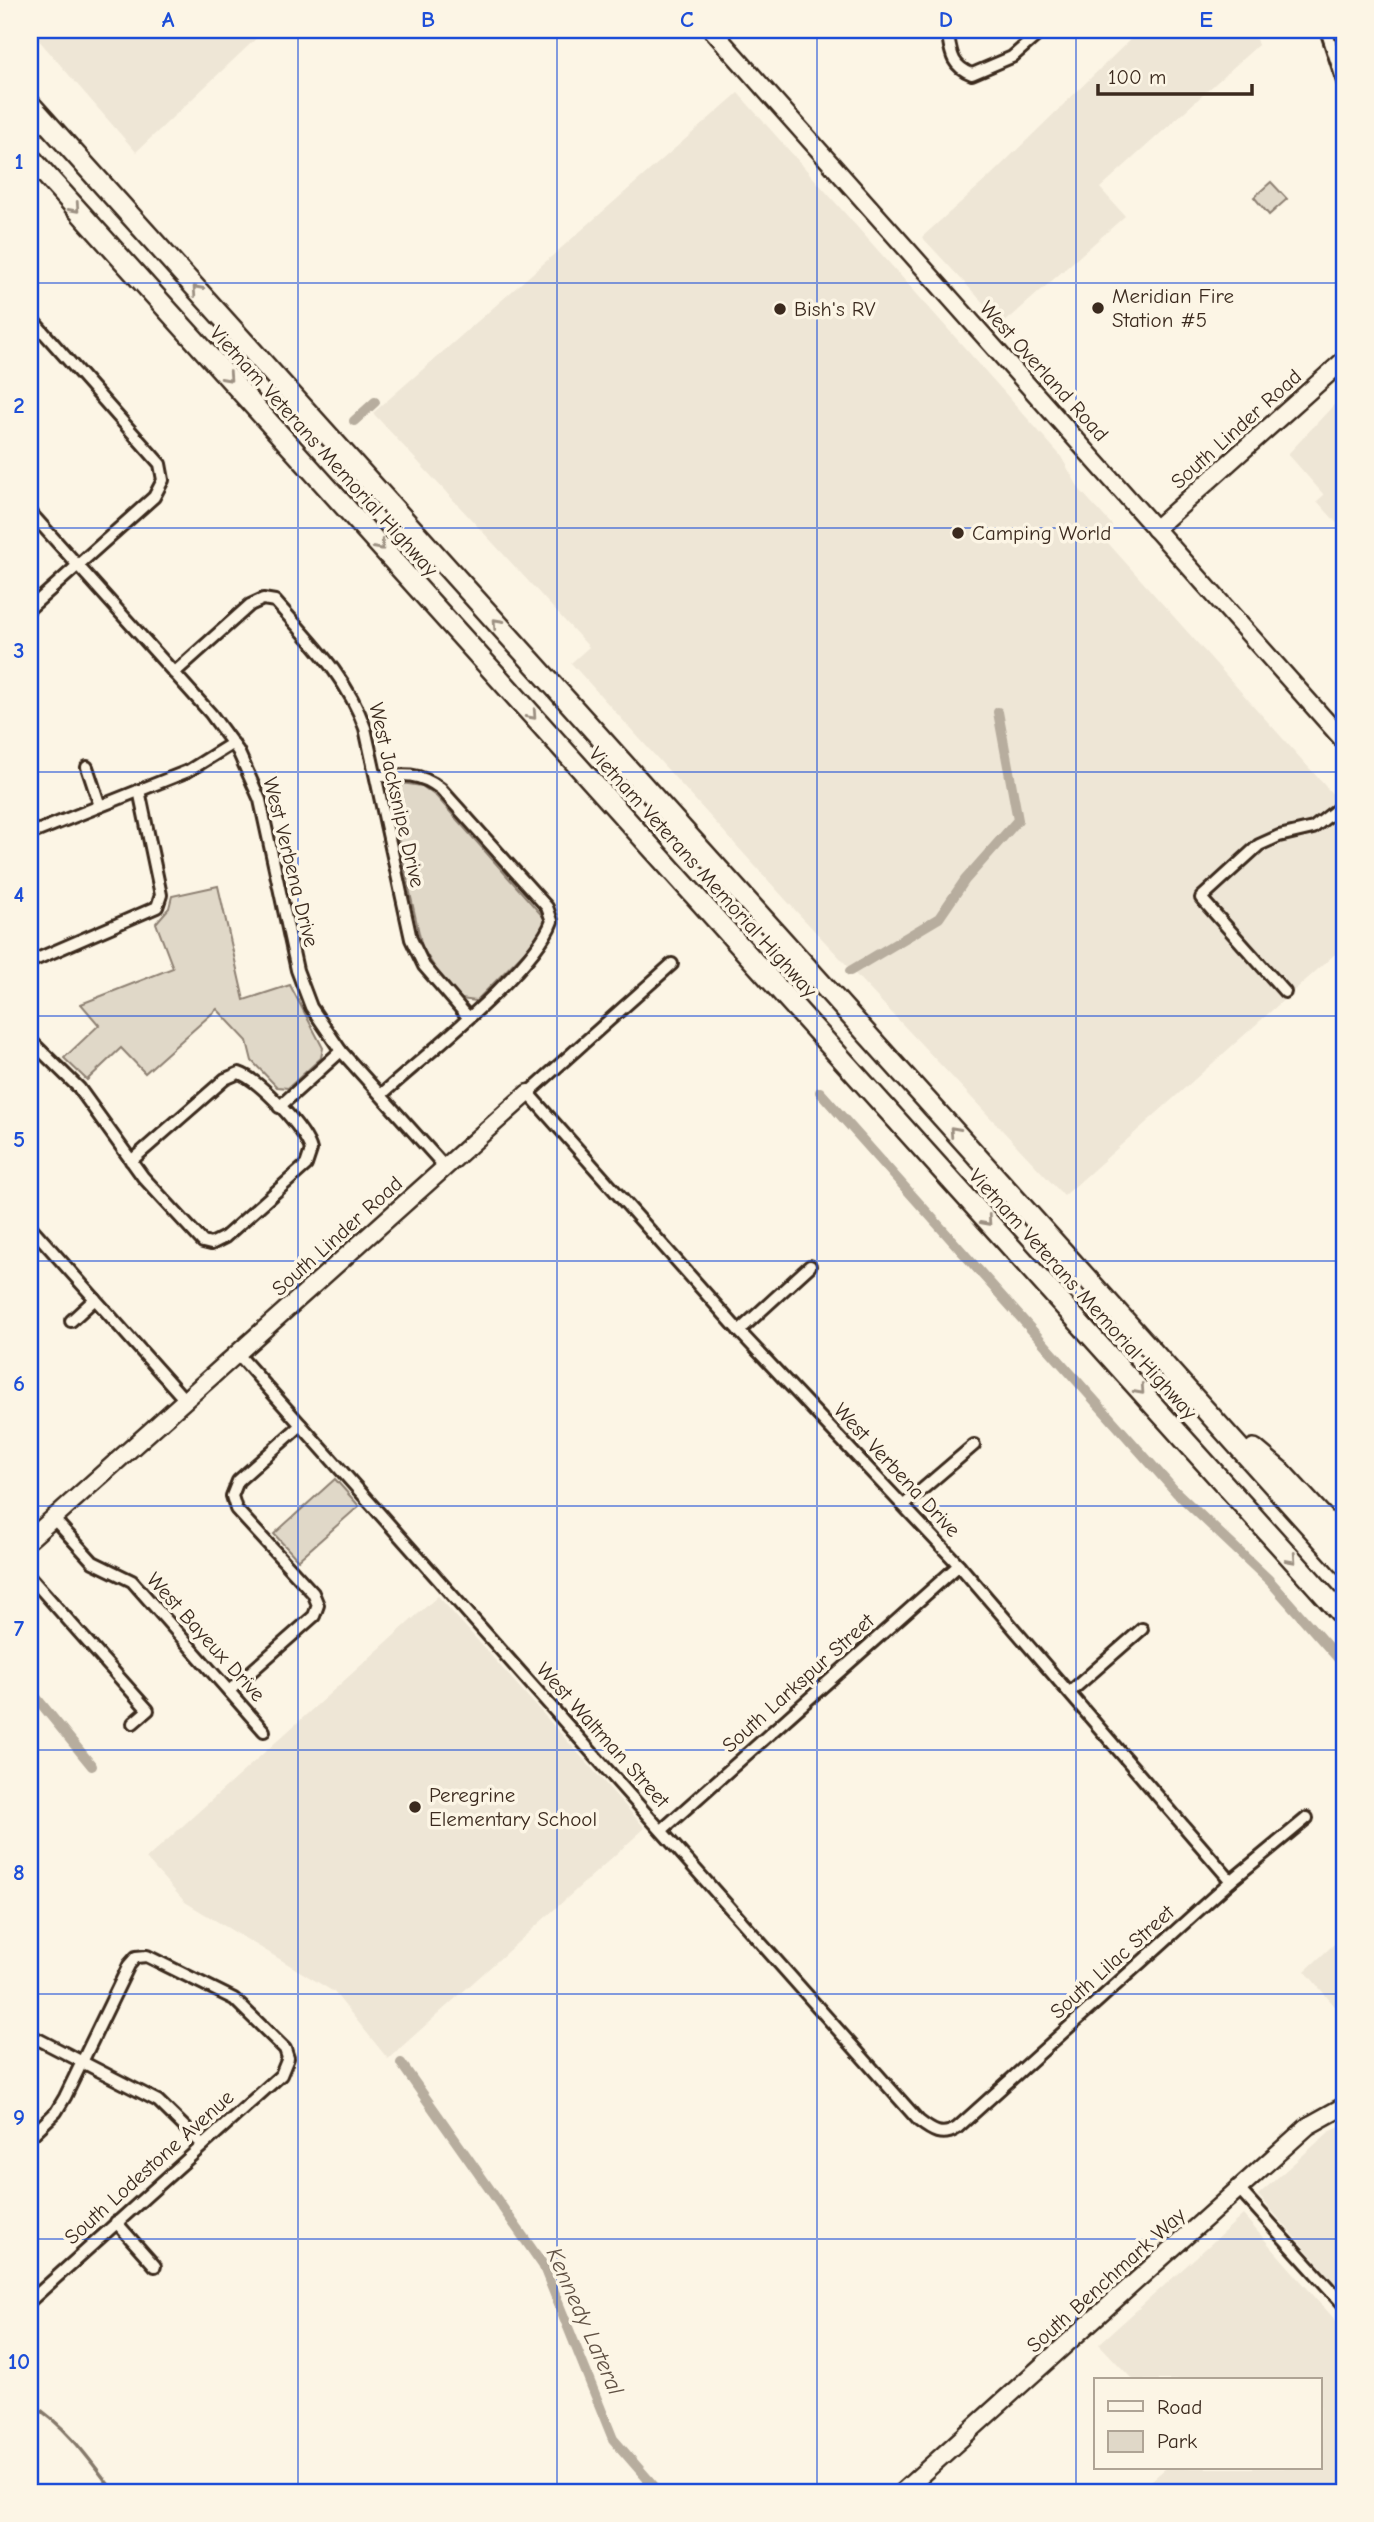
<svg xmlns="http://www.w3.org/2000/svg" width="1374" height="2522" viewBox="0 0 1374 2522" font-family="'Comic Neue',sans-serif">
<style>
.built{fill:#eee6d6}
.green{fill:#e0d8c8;stroke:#8e8173;stroke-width:2}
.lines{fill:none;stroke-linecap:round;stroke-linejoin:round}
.stream{stroke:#85796b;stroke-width:3.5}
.canal{stroke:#b7ad9e;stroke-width:10}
.street-casing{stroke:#3b2a1e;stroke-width:16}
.secondary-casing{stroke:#3b2a1e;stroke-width:21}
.highway-casing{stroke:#3b2a1e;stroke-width:24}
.street{stroke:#fcf5e5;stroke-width:10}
.secondary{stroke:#fcf5e5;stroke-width:16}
.highway{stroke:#fcf5e5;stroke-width:19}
.oneway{stroke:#9c9082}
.grid{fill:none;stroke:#1d4ed8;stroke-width:2;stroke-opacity:0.55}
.poi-dot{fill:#3b2a1e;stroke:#fcf5e5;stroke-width:2.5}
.labels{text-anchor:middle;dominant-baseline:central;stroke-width:7;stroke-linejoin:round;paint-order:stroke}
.poi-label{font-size:21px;fill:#3b2a1e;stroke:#fcf5e5;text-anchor:start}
.street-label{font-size:21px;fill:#3b2a1e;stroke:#fcf5e5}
.water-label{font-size:23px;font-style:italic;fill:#605144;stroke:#fcf5e5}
.neatline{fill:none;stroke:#1d4ed8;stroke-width:2.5}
.grid-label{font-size:23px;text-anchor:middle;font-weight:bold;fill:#1d4ed8}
</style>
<rect width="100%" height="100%" fill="#fcf5e5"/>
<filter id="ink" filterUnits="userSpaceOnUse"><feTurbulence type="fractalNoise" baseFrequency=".0143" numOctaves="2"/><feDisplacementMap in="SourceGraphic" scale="14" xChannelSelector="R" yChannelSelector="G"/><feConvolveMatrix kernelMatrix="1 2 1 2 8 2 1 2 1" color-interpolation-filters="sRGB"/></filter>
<g filter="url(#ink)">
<g class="built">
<polygon points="30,30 265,30 136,152"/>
<polygon points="1140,30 1253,30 1258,45 1100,188 1125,216 1003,324 922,237 988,178"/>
<polygon points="738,93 1060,455 1080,490 1112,525 1108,543 1344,807 1344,946 1064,1196 795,910 571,663 589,647 373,413"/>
<polygon points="1344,394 1344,531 1317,501 1324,495 1288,454"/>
<polygon points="438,1596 645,1828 388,2059 334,1992 185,1902 146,1859"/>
<polygon points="1344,1935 1344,2017 1305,1971"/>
<polygon points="1344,2125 1344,2293 1258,2195 1329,2132"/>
<polygon points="1243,2215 1344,2330 1344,2492 1138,2492 1166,2468 1320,2468 1320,2380 1133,2380 1099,2344"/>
</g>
<g class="green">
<polygon points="1271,182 1287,199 1269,215 1254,197"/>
<polygon points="401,783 422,786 437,797 546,920 544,932 476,1001 461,999 438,973 422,947 389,798"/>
<polygon points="218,886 244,1000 290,985 323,1048 321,1058 288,1088 277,1087 252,1061 247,1041 217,1009 145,1073 121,1048 87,1080 64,1058 99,1025 81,1004 173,968 156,923 169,908 172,896"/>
<polygon points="335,1479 359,1506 298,1560 274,1534"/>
</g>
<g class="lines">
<path class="stream" d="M 30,2403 C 65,2424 90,2460 114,2492"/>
<g class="canal">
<polyline points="354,421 375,402"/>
<polyline points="850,971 939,918 965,880 1018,820 998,712"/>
<polyline points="820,1092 1176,1492 1269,1580 1344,1665"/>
<polyline points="30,1690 92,1766"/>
<polyline points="401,2063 543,2265 613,2439 659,2492"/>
</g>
<defs>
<g id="street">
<path d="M 947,30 C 951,51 950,66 972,74 L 1012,57 L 1043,30"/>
<polyline points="1326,30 1344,85"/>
<polyline points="30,317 160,464 163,480 154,497 30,608"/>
<polyline points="30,512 211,714 238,751 260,800 297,970 311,1007 341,1051 445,1167"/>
<path d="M 174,673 L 250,605 L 263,599 L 275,601 C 311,642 347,677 365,728 L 411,939 L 424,966 L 468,1017"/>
<polyline points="87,767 100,806"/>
<path d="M 376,777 C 403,774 419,772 441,789 L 547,907 L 552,921 C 535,969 422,1058 381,1095"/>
<polyline points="30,834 188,771 233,743"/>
<polyline points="30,962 157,907 161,895 139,790"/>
<polyline points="672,964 528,1093 739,1331 959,1565 1231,1881"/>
<polyline points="1285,992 1201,898 1259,845 1279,836 1313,828 1344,804"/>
<path d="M 30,1040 L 79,1088 L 143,1177 L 203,1242 L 211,1244 L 225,1237 L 306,1165 L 311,1150 C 306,1130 259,1079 239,1073 L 225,1079 L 131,1161"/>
<polyline points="279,1107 341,1051"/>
<polyline points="30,1226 185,1400"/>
<polyline points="71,1321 95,1299"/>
<polyline points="739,1331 810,1266"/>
<path d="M 237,1353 L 919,2121 C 932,2131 942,2138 957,2128 L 1231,1881 L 1307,1818"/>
<polyline points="904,1505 974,1445"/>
<polyline points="53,1518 93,1562 132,1581 264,1731"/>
<polyline points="30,1577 148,1710 133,1723"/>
<polyline points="229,1691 314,1616 318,1605 313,1593 236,1509 232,1496 238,1481 301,1425"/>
<polyline points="1070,1692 1142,1629"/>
<polyline points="662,1830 959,1565"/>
<polyline points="30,2035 158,2101 202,2144"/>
<polyline points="30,2137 56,2112 65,2097 129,1965 136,1957 147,1956 234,1999 285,2049 288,2058 281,2075 30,2301"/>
<polyline points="1239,2189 1344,2305"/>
<polyline points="116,2222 155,2266"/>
</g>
<g id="secondary">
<polyline points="712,30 1344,741"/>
<polyline points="1155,529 1344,360"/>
<polyline points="30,1539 528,1093"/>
<polyline points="902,2492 1308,2126 1344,2106"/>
</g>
<g id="highway">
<polyline points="30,104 1344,1564"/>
<polyline points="30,157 1344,1617"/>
<polyline points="1254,1449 1280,1471 1344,1540"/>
</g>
</defs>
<use href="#street" class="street-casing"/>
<use href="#secondary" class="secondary-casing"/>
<use href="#highway" class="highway-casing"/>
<use href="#street" class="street"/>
<use href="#secondary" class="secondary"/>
<use href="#highway" class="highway"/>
</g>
<defs><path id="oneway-chevron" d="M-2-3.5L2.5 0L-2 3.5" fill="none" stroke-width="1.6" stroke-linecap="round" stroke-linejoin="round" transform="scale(1.75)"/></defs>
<g class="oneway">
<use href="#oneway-chevron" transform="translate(75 208) rotate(48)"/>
<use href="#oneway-chevron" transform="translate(197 290) rotate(-132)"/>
<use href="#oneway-chevron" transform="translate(228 377) rotate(48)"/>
<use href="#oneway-chevron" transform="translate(380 546) rotate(48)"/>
<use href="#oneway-chevron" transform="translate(497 623) rotate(-132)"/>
<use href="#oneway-chevron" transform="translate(532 715) rotate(48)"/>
<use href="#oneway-chevron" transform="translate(954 1131) rotate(-132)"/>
<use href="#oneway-chevron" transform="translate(987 1221) rotate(48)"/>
<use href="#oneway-chevron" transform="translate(1140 1390) rotate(48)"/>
<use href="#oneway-chevron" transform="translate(1292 1559) rotate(48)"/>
</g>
</g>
<path class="grid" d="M 298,30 L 298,2492M 557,30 L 557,2492M 817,30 L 817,2492M 1076,30 L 1076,2492M 30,283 L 1344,283M 30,528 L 1344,528M 30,772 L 1344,772M 30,1016 L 1344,1016M 30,1261 L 1344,1261M 30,1506 L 1344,1506M 30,1750 L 1344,1750M 30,1994 L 1344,1994M 30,2239 L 1344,2239"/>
<g class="poi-dot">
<circle cx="1098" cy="308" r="7"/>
<circle cx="780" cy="309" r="7"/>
<circle cx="958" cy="533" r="7"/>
<circle cx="415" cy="1807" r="7"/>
</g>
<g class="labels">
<g class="poi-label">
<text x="1112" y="296">Meridian Fire<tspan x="1112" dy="24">Station #5</tspan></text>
<text x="794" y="309">Bish's RV</text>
<text x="972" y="533">Camping World</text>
<text x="429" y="1795">Peregrine<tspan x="429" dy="24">Elementary School</tspan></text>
</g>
<g class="street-label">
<text transform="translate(1044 371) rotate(48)">West Overland Road</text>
<text transform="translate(1236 429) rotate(-42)">South Linder Road</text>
<text transform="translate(324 451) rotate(48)">Vietnam Veterans Memorial Highway</text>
<text transform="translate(397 795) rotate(77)">West Jacksnipe Drive</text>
<text transform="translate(291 862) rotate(76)">West Verbena Drive</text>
<text transform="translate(703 872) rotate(48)">Vietnam Veterans Memorial Highway</text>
<text transform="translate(337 1236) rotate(-42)">South Linder Road</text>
<text transform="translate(1083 1294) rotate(48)">Vietnam Veterans Memorial Highway</text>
<text transform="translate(897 1470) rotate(47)">West Verbena Drive</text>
<text transform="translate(206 1637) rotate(48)">West Bayeux Drive</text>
<text transform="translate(798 1683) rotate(-42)">South Larkspur Street</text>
<text transform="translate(603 1735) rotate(48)">West Waltman Street</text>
<text transform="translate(1112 1962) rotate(-42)">South Lilac Street</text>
<text transform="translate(149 2167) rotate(-42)">South Lodestone Avenue</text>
<text transform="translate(1106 2280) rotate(-42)">South Benchmark Way</text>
</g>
<g class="water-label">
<text transform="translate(585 2321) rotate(66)">Kennedy Lateral</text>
</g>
</g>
<rect width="1374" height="2522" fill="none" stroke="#fcf5e5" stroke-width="77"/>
<rect x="1094" y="2378" width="228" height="91" fill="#fcf5e5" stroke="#afa495" stroke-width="2"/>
<rect x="1108" y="2401" width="35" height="10" fill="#fcf5e5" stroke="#afa495" stroke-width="2"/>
<text x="1157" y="2414" font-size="21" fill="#3b2a1e">Road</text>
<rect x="1108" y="2431" width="35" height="21" fill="#e0d8c8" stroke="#afa495" stroke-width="2"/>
<text x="1157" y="2448" font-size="21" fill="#3b2a1e">Park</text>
<path d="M1098 84v10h154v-10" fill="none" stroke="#3b2a1e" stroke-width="3.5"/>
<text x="1108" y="84" font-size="21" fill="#3b2a1e" stroke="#fcf5e5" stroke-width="5" paint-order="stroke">100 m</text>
<rect x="38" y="38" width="1298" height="2446" class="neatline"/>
<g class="grid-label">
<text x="168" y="27">A</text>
<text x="428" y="27">B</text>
<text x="687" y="27">C</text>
<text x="946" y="27">D</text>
<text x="1206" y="27">E</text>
<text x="19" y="169">1</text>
<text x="19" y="413">2</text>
<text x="19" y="658">3</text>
<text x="19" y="902">4</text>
<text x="19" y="1147">5</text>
<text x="19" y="1391">6</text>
<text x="19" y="1636">7</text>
<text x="19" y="1880">8</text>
<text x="19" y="2125">9</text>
<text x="19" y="2369">10</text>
</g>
</svg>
